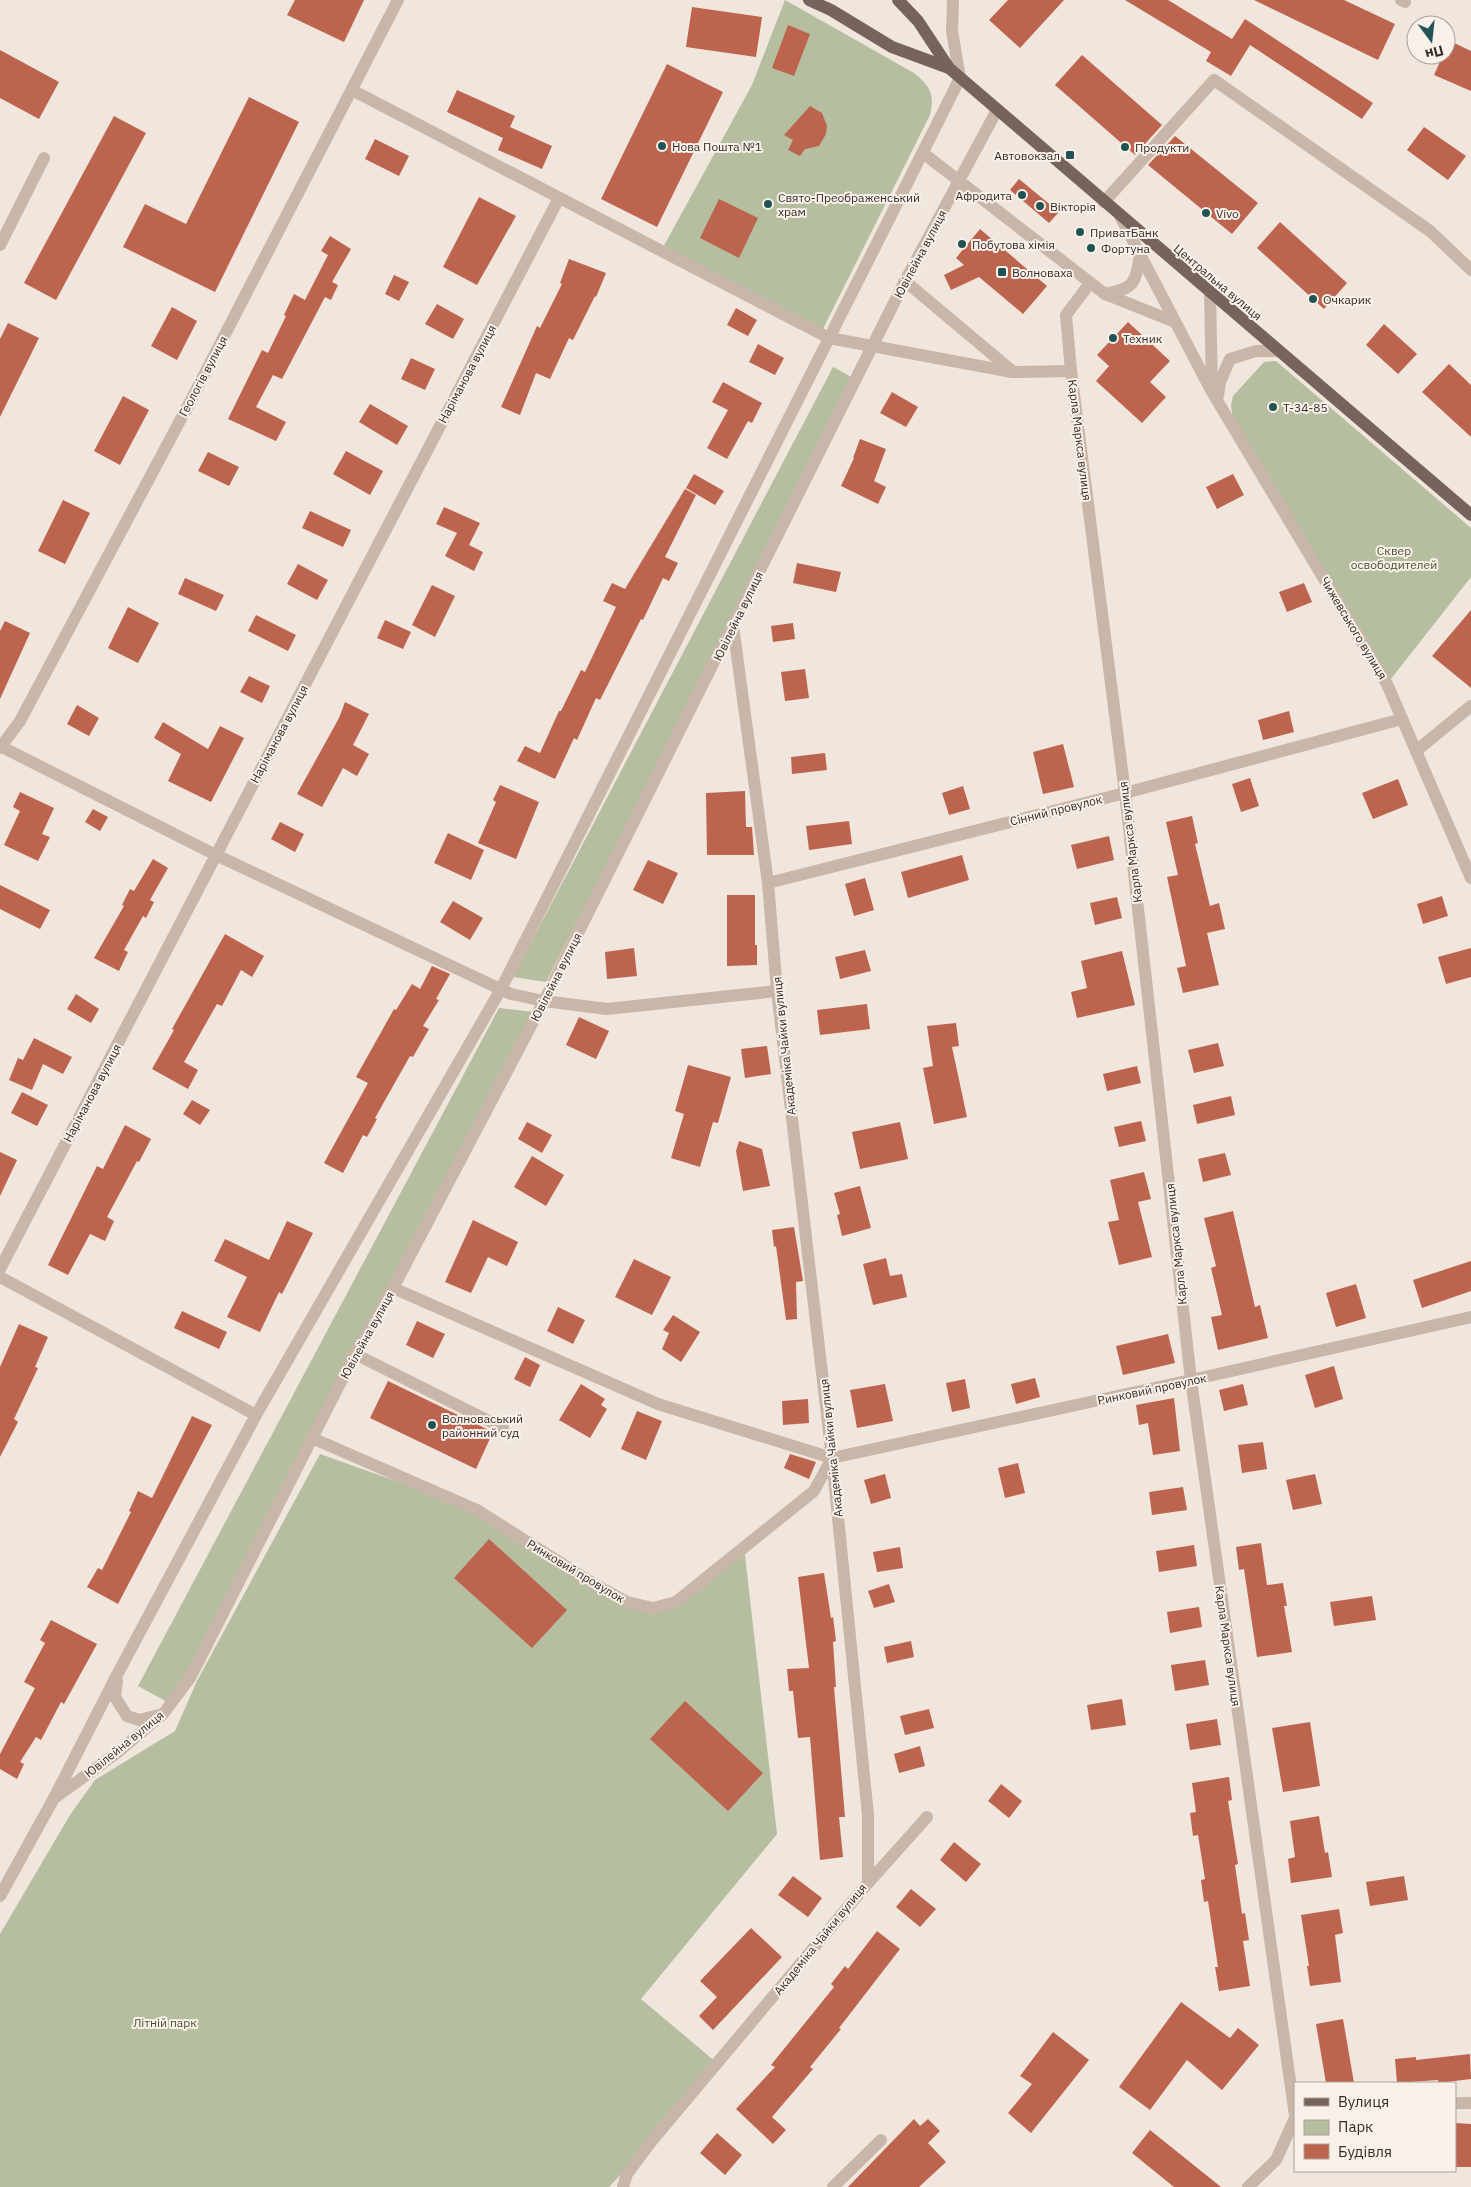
<svg xmlns="http://www.w3.org/2000/svg" width="1471" height="2187" viewBox="0 0 1471 2187" font-family="'IBM Plex Sans',sans-serif">
<style>
.green{fill:#b5be9e}
.building{fill:#bd644e}
.lines{fill:none;stroke-linecap:round;stroke-linejoin:round}
.minor{stroke:#c8b6a9;stroke-width:12}
.major{stroke:#76635b;stroke-width:12}
.poi-dot{fill:#215354;stroke:#f8f0e9;stroke-width:2}
.labels{text-anchor:middle;dominant-baseline:central;stroke-width:4;stroke-linejoin:round;paint-order:stroke}
.poi-label{font-size:12px;fill:#352c29;stroke:#f8f0e9;text-anchor:start}
.street-label{font-size:12px;fill:#352c29;stroke:#f8f0e9}
.park-label{font-size:12px;fill:#46522e;stroke:#f8f0e9}
</style>
<rect width="100%" height="100%" fill="#f0e6dd"/>
<g class="green">
<path d="M 785,0 L 914,73 C 930,86 935,94 930,115 L 821,333 L 661,251 L 752,85 Z"/>
<polygon points="1276,361 1471,528 1471,577 1387,684 1234,429 1231,405 1233,396 1264,362"/>
<polygon points="833,367 857,380 546,982 513,977"/>
<polygon points="499,1008 534,1012 173,1705 138,1686"/>
<polygon points="320,1454 477,1510 627,1602 676,1602 744,1547 777,1834 641,1999 717,2063 651,2142 609,2187 0,2187 0,1934 70,1815 95,1780 175,1731 197,1681"/>
</g>
<g class="building">
<polygon points="295,0 364,0 344,42 287,15"/>
<polygon points="1008,0 1064,0 1020,48 989,20"/>
<polygon points="1125,0 1168,0 1232,39 1245,19 1373,103 1362,119 1250,45 1231,76 1206,61 1211,52"/>
<polygon points="1254,0 1344,0 1395,24 1378,60"/>
<polygon points="692,7 762,17 756,57 686,47"/>
<polygon points="788,25 810,34 794,76 772,68"/>
<polygon points="1450,41 1471,51 1471,91 1434,75 1443,55 1446,55"/>
<polygon points="0,50 59,82 39,119 0,98"/>
<polygon points="1082,55 1162,125 1135,155 1055,85"/>
<polygon points="667,64 723,92 657,227 601,199"/>
<polygon points="457,90 515,116 510,127 552,146 542,169 498,150 503,138 447,112"/>
<polygon points="249,97 299,122 215,292 123,247 145,204 186,224"/>
<polygon points="810,106 822,113 827,126 826,134 819,146 805,149 800,156 788,150 793,140 784,135"/>
<polygon points="114,116 146,133 56,300 24,283"/>
<polygon points="1424,127 1466,156 1448,180 1407,150"/>
<polygon points="1175,136 1258,203 1232,234 1148,165"/>
<polygon points="375,139 409,156 399,176 365,159"/>
<polygon points="1019,179 1059,212 1049,223 1010,190"/>
<polygon points="479,197 516,216 477,285 443,267"/>
<polygon points="719,199 758,218 739,258 700,238"/>
<polygon points="1280,222 1347,283 1324,309 1257,248"/>
<polygon points="980,229 1047,286 1023,314 979,277 951,290 944,275 964,265 956,258"/>
<polygon points="330,236 351,249 332,282 338,285 331,300 325,297 282,379 273,375 256,407 286,422 276,441 228,419 262,350 268,353 286,316 284,315 294,294 305,300 328,255 321,251"/>
<polygon points="569,259 606,273 596,297 595,296 573,340 569,338 550,379 536,373 520,415 501,407 537,326 540,328 562,284 560,283"/>
<polygon points="394,275 409,282 399,301 385,294"/>
<polygon points="437,304 464,319 453,339 425,324"/>
<polygon points="172,307 197,321 177,360 151,346"/>
<polygon points="736,308 757,320 748,336 727,325"/>
<polygon points="1128,322 1170,361 1150,382 1166,397 1142,423 1096,381 1109,366 1097,355"/>
<polygon points="8,323 39,338 0,417 0,339"/>
<polygon points="1384,324 1417,354 1398,374 1366,345"/>
<polygon points="758,344 784,358 775,375 749,362"/>
<polygon points="411,358 435,369 425,390 401,379"/>
<polygon points="1449,364 1471,385 1471,437 1422,392"/>
<polygon points="723,382 762,403 752,423 748,421 727,459 707,448 728,410 712,402"/>
<polygon points="892,392 918,407 906,427 880,413"/>
<polygon points="123,396 149,410 120,465 94,451"/>
<polygon points="370,404 408,426 397,445 359,422"/>
<polygon points="860,439 886,449 874,481 886,487 878,504 841,486 854,458 853,458"/>
<polygon points="346,451 383,471 370,495 333,474"/>
<polygon points="208,452 239,467 229,486 198,471"/>
<polygon points="694,474 724,491 715,505 686,488"/>
<polygon points="1233,474 1244,495 1217,509 1206,487"/>
<polygon points="685,489 696,495 665,557 678,563 669,581 663,578 643,620 641,619 600,700 596,698 577,740 574,738 555,779 517,761 525,746 540,753 559,711 561,711 581,670 585,672 616,607 603,601 612,583 625,589"/>
<polygon points="63,500 90,513 65,564 38,551"/>
<polygon points="444,507 480,523 469,545 483,552 474,571 445,556 457,533 436,524"/>
<polygon points="310,511 351,530 343,547 302,528"/>
<polygon points="797,563 841,572 836,592 793,583"/>
<polygon points="298,564 328,580 317,600 287,584"/>
<polygon points="185,578 224,595 216,611 178,594"/>
<polygon points="1304,583 1312,602 1287,612 1279,592"/>
<polygon points="432,585 455,596 435,637 412,625"/>
<polygon points="128,607 159,623 138,663 108,648"/>
<polygon points="1471,610 1471,688 1432,656"/>
<polygon points="256,615 296,635 288,651 248,631"/>
<polygon points="385,620 411,632 403,649 377,638"/>
<polygon points="5,621 30,633 0,699 0,631"/>
<polygon points="793,623 795,639 773,642 771,626"/>
<polygon points="805,669 809,698 785,701 781,672"/>
<polygon points="249,676 270,686 262,703 240,692"/>
<polygon points="345,702 369,714 353,745 369,754 357,776 343,768 322,807 297,794 339,718"/>
<polygon points="77,705 99,718 89,736 67,724"/>
<polygon points="1289,711 1294,732 1263,740 1258,720"/>
<polygon points="163,722 208,749 220,726 244,738 211,802 168,781 181,754 154,738"/>
<polygon points="1063,744 1074,787 1043,794 1033,752"/>
<polygon points="825,753 827,770 792,774 791,757"/>
<polygon points="1250,778 1259,806 1241,812 1232,784"/>
<polygon points="1398,779 1408,805 1373,819 1362,793"/>
<polygon points="500,785 539,802 516,859 478,843 496,802 493,800"/>
<polygon points="963,786 970,809 949,815 942,793"/>
<polygon points="745,791 746,827 752,827 754,855 707,855 706,793"/>
<polygon points="20,792 54,808 42,834 50,837 38,861 4,845 20,811 13,807"/>
<polygon points="93,809 108,817 100,831 85,822"/>
<polygon points="1192,816 1198,843 1195,844 1210,906 1219,903 1225,929 1207,933 1219,985 1183,993 1177,968 1186,966 1167,877 1178,875 1166,822"/>
<polygon points="849,821 852,844 809,850 806,826"/>
<polygon points="280,822 304,834 295,852 271,839"/>
<polygon points="448,833 484,850 471,880 434,863"/>
<polygon points="1109,836 1114,860 1077,869 1071,845"/>
<polygon points="962,855 969,880 908,898 901,872"/>
<polygon points="153,859 168,868 150,900 154,902 146,918 143,916 124,950 128,952 119,971 94,958 124,906 122,905 130,889 134,891"/>
<polygon points="648,860 678,873 663,904 633,890"/>
<polygon points="865,878 874,910 854,916 845,884"/>
<polygon points="0,885 50,910 40,929 0,909"/>
<polygon points="727,895 755,895 755,945 757,945 757,965 727,966"/>
<polygon points="1442,896 1448,916 1423,924 1417,904"/>
<polygon points="1117,897 1122,918 1095,925 1090,903"/>
<polygon points="453,901 483,918 470,940 440,922"/>
<polygon points="225,934 264,956 252,977 241,970 222,1006 217,1004 184,1062 198,1070 188,1089 152,1069 174,1030 172,1029"/>
<polygon points="634,948 637,976 607,979 605,952"/>
<polygon points="1471,948 1471,977 1446,984 1438,957"/>
<polygon points="865,950 871,971 840,979 835,957"/>
<polygon points="1122,951 1135,1005 1077,1018 1071,992 1087,988 1081,961"/>
<polygon points="432,966 450,974 436,999 439,1000 423,1026 429,1029 413,1057 410,1056 375,1118 377,1119 367,1137 363,1135 343,1173 324,1163 368,1083 356,1077 394,1009 396,1010 412,984 420,989"/>
<polygon points="76,994 99,1009 91,1023 67,1009"/>
<polygon points="867,1004 870,1029 820,1035 817,1010"/>
<polygon points="579,1017 609,1031 596,1059 566,1045"/>
<polygon points="956,1023 959,1046 952,1047 967,1117 934,1124 923,1068 933,1066 927,1026"/>
<polygon points="34,1038 72,1057 63,1074 43,1064 32,1090 9,1080 18,1058 23,1060"/>
<polygon points="1218,1043 1224,1066 1194,1073 1188,1050"/>
<polygon points="767,1046 771,1074 745,1078 741,1049"/>
<polygon points="688,1065 731,1077 718,1123 713,1122 700,1167 671,1158 684,1114 675,1111"/>
<polygon points="1137,1066 1141,1083 1107,1091 1103,1074"/>
<polygon points="22,1092 48,1105 37,1126 11,1113"/>
<polygon points="1231,1096 1235,1115 1197,1124 1193,1105"/>
<polygon points="192,1100 210,1110 200,1125 183,1114"/>
<polygon points="1141,1121 1146,1141 1119,1147 1114,1127"/>
<polygon points="527,1122 552,1135 542,1153 518,1139"/>
<polygon points="900,1122 908,1159 860,1169 852,1132"/>
<polygon points="125,1125 151,1139 139,1162 137,1161 107,1217 114,1221 105,1241 90,1234 68,1275 48,1265 97,1166 103,1169"/>
<polygon points="739,1141 762,1149 770,1186 743,1191 736,1151"/>
<polygon points="0,1152 17,1160 0,1196"/>
<polygon points="1225,1153 1231,1175 1203,1182 1198,1159"/>
<polygon points="532,1156 564,1175 546,1206 514,1187"/>
<polygon points="1144,1172 1151,1199 1138,1202 1152,1257 1119,1265 1108,1222 1119,1220 1110,1180"/>
<polygon points="860,1186 871,1228 842,1236 837,1215 840,1214 834,1193"/>
<polygon points="1233,1211 1255,1307 1260,1305 1268,1338 1218,1350 1211,1317 1222,1315 1211,1268 1216,1266 1204,1218"/>
<polygon points="473,1220 518,1242 507,1266 488,1257 471,1293 445,1282"/>
<polygon points="287,1221 313,1233 282,1294 279,1292 260,1332 227,1317 247,1277 214,1261 225,1239 269,1260"/>
<polygon points="794,1227 803,1281 796,1282 797,1319 786,1320 776,1246 774,1247 772,1230"/>
<polygon points="886,1258 890,1276 902,1274 907,1297 873,1305 863,1264"/>
<polygon points="634,1259 671,1277 652,1315 615,1297"/>
<polygon points="1471,1261 1471,1291 1422,1308 1413,1280"/>
<polygon points="1356,1284 1366,1318 1336,1327 1326,1293"/>
<polygon points="558,1307 585,1320 573,1344 547,1331"/>
<polygon points="182,1311 227,1332 219,1349 174,1328"/>
<polygon points="673,1315 700,1332 681,1362 662,1349 669,1333 663,1330"/>
<polygon points="417,1321 445,1334 433,1358 406,1345"/>
<polygon points="19,1324 48,1337 35,1367 38,1368 14,1419 18,1422 0,1457 0,1367"/>
<polygon points="1168,1334 1175,1363 1123,1375 1116,1346"/>
<polygon points="525,1357 540,1365 530,1387 514,1379"/>
<polygon points="1334,1366 1343,1399 1315,1408 1305,1375"/>
<polygon points="1035,1378 1040,1397 1016,1404 1011,1384"/>
<polygon points="965,1379 970,1408 952,1412 946,1383"/>
<polygon points="388,1381 493,1432 476,1469 370,1418"/>
<polygon points="581,1384 605,1399 601,1405 607,1409 590,1438 559,1420"/>
<polygon points="885,1384 893,1421 857,1428 850,1390"/>
<polygon points="1243,1384 1248,1405 1224,1411 1219,1390"/>
<polygon points="1174,1398 1180,1451 1153,1455 1148,1423 1139,1425 1136,1405"/>
<polygon points="808,1399 809,1423 783,1425 782,1401"/>
<polygon points="637,1411 662,1421 646,1460 621,1449"/>
<polygon points="192,1416 212,1425 118,1604 87,1587 98,1568 102,1570 131,1512 129,1511 138,1491 152,1498"/>
<polygon points="1263,1442 1267,1469 1242,1473 1238,1445"/>
<polygon points="790,1454 816,1462 809,1479 784,1468"/>
<polygon points="1018,1463 1025,1493 1005,1498 998,1468"/>
<polygon points="885,1474 891,1498 871,1504 864,1480"/>
<polygon points="1315,1474 1322,1504 1293,1510 1286,1480"/>
<polygon points="1183,1487 1187,1510 1152,1515 1149,1492"/>
<polygon points="489,1539 567,1610 532,1648 454,1578"/>
<polygon points="1261,1543 1267,1585 1283,1583 1287,1606 1284,1606 1292,1652 1257,1657 1244,1569 1239,1570 1236,1547"/>
<polygon points="1194,1545 1197,1566 1159,1572 1156,1551"/>
<polygon points="900,1547 903,1568 877,1572 873,1552"/>
<polygon points="824,1573 831,1618 833,1617 836,1641 833,1642 836,1687 834,1687 845,1817 839,1817 843,1857 820,1860 810,1737 798,1738 793,1691 789,1691 787,1669 809,1668 798,1577"/>
<polygon points="889,1584 895,1602 874,1608 868,1591"/>
<polygon points="1372,1596 1376,1620 1334,1626 1330,1602"/>
<polygon points="1199,1607 1202,1627 1170,1633 1167,1612"/>
<polygon points="51,1620 97,1644 64,1704 61,1702 41,1740 36,1737 20,1762 24,1764 17,1779 0,1769 0,1754 35,1688 24,1682 45,1643 40,1640"/>
<polygon points="911,1641 914,1657 887,1663 884,1647"/>
<polygon points="1205,1660 1209,1685 1175,1691 1171,1665"/>
<polygon points="1122,1699 1126,1725 1091,1730 1087,1705"/>
<polygon points="685,1701 763,1773 728,1811 650,1739"/>
<polygon points="929,1709 934,1728 905,1735 900,1716"/>
<polygon points="1217,1719 1221,1745 1190,1750 1186,1724"/>
<polygon points="1310,1722 1320,1786 1283,1792 1272,1728"/>
<polygon points="920,1746 925,1766 899,1773 894,1754"/>
<polygon points="1229,1777 1232,1800 1228,1801 1238,1864 1235,1865 1242,1914 1245,1913 1249,1940 1243,1941 1250,1986 1219,1991 1215,1967 1218,1967 1208,1901 1204,1902 1201,1880 1205,1879 1198,1835 1193,1836 1190,1813 1196,1812 1192,1783"/>
<polygon points="1001,1784 1022,1801 1009,1818 988,1801"/>
<polygon points="1319,1816 1325,1853 1328,1852 1332,1877 1291,1883 1288,1859 1295,1857 1290,1821"/>
<polygon points="954,1842 981,1864 966,1882 940,1860"/>
<polygon points="793,1876 822,1898 808,1917 778,1895"/>
<polygon points="1404,1876 1408,1900 1370,1906 1366,1882"/>
<polygon points="911,1889 936,1909 920,1927 896,1907"/>
<polygon points="1339,1909 1343,1933 1335,1935 1341,1982 1310,1986 1307,1966 1309,1966 1301,1915"/>
<polygon points="751,1928 782,1957 713,2030 699,2016 717,1997 700,1981"/>
<polygon points="877,1931 900,1949 839,2028 841,2029 810,2067 813,2069 772,2117 786,2130 773,2144 736,2109 775,2067 771,2065 834,1987 831,1984 845,1966 848,1969"/>
<polygon points="1181,2002 1230,2038 1238,2028 1259,2045 1222,2090 1187,2060 1150,2110 1119,2087"/>
<polygon points="1343,2019 1354,2083 1326,2083 1316,2024"/>
<polygon points="1053,2032 1089,2060 1031,2133 1008,2113 1032,2084 1020,2076"/>
<polygon points="1470,2054 1471,2079 1438,2083 1438,2080 1397,2083 1395,2059 1416,2057 1416,2060"/>
<polygon points="914,2119 920,2126 928,2119 940,2131 928,2143 946,2162 919,2187 848,2187"/>
<polygon points="1455,2123 1471,2124 1471,2167 1455,2167"/>
<polygon points="1150,2130 1221,2187 1174,2187 1132,2153"/>
<polygon points="717,2133 742,2155 725,2175 700,2153"/>
</g>
<g class="lines">
<g class="minor">
<polyline points="1401,0 1405,2"/>
<polyline points="352,90 829,338 1012,372 1071,371"/>
<polyline points="923,153 1105,294 1175,322"/>
<polyline points="1104,202 1214,80 1430,231 1471,270"/>
<polyline points="1120,216 1212,392 1387,684 1471,878"/>
<polyline points="0,245 44,158"/>
<polyline points="905,281 1011,370"/>
<polyline points="1090,283 1066,315 1071,371 1125,793 1191,1380 1295,2116"/>
<polyline points="1210,293 1212,389"/>
<path d="M 1105,294 C 1135,288 1135,284 1140,255"/>
<polyline points="1218,396 1220,382 1230,359 1256,351 1279,351"/>
<polyline points="0,746 216,855 511,994 544,1001 607,1009 777,991"/>
<polyline points="0,748 20,721 190,402 398,0"/>
<polyline points="1416,751 1471,706"/>
<polyline points="768,883 1125,793 1402,719"/>
<polyline points="0,1269 559,198"/>
<polyline points="0,1277 256,1415"/>
<polyline points="393,1288 658,1404 832,1458 1191,1380 1471,1317"/>
<polyline points="355,1354 503,1428"/>
<polyline points="312,1438 477,1510 594,1584 627,1602 653,1608 676,1602 814,1491 832,1458"/>
<polyline points="117,1681 115,1697 127,1716 139,1720 159,1715"/>
<polyline points="56,1797 118,1752 163,1714 190,1678 355,1354 393,1288 544,1001 905,281 997,110"/>
<polyline points="868,1883 927,1817"/>
<polyline points="0,1896 54,1798 118,1673 256,1415 501,989 936,126 960,78 952,31 953,0"/>
<polyline points="1455,2103 1471,2103"/>
<polyline points="623,2187 627,2174 651,2142 868,1883 868,1815 832,1458 777,991 768,883 733,626"/>
<polyline points="833,2187 881,2140"/>
<polyline points="1248,2187 1276,2160 1295,2118"/>
</g>
<g class="major">
<polyline points="809,0 831,10 892,47 949,68"/>
<polyline points="898,0 918,21 949,68 1471,515"/>
</g>
</g>
<g class="poi-dot">
<circle cx="662" cy="146" r="5"/>
<circle cx="1125" cy="147" r="5"/>
<rect x="1065" y="150" width="10" height="10" rx="2.5"/>
<circle cx="1022" cy="195" r="5"/>
<circle cx="768" cy="204" r="5"/>
<circle cx="1040" cy="206" r="5"/>
<circle cx="1206" cy="213" r="5"/>
<circle cx="1080" cy="232" r="5"/>
<circle cx="962" cy="244" r="5"/>
<circle cx="1091" cy="248" r="5"/>
<rect x="997" y="267" width="10" height="10" rx="2.5"/>
<circle cx="1313" cy="299" r="5"/>
<circle cx="1113" cy="338" r="5"/>
<circle cx="1273" cy="407" r="5"/>
<circle cx="432" cy="1425" r="5"/>
</g>
<g class="labels">
<g class="poi-label">
<text x="672" y="146">Нова Пошта №1</text>
<text x="1135" y="147">Продукти</text>
<text x="1060" y="155" text-anchor="end">Автовокзал</text>
<text x="1012" y="195" text-anchor="end">Афродита</text>
<text x="778" y="197">Свято-Преображенський<tspan x="778" dy="14">храм</tspan></text>
<text x="1050" y="206">Вікторія</text>
<text x="1216" y="213">Vivo</text>
<text x="1090" y="232">ПриватБанк</text>
<text x="972" y="244">Побутова хімія</text>
<text x="1101" y="248">Фортуна</text>
<text x="1012" y="272">Волноваха</text>
<text x="1323" y="299">Очкарик</text>
<text x="1123" y="338">Техник</text>
<text x="1283" y="407">Т-34-85</text>
<text x="442" y="1418">Волноваський<tspan x="442" dy="14">районний суд</tspan></text>
</g>
<g class="street-label">
<text transform="translate(920 254) rotate(-62)">Ювілейна вулиця</text>
<text transform="translate(1218 282) rotate(40)">Центральна вулиця</text>
<text transform="translate(467 374) rotate(-62)">Наріманова вулиця</text>
<text transform="translate(203 376) rotate(-62)">Геологів вулиця</text>
<text transform="translate(1080 440) rotate(83)">Карла Маркса вулиця</text>
<text transform="translate(738 616) rotate(-64)">Ювілейна вулиця</text>
<text transform="translate(1354 628) rotate(59)">Чижевського вулиця</text>
<text transform="translate(279 734) rotate(-62)">Наріманова вулиця</text>
<text transform="translate(1056 810) rotate(-14)">Сінний провулок</text>
<text transform="translate(1130 842) rotate(-97)">Карла Маркса вулиця</text>
<text transform="translate(556 977) rotate(-63)">Ювілейна вулиця</text>
<text transform="translate(784 1046) rotate(-96)">Академіка Чайки вулиця</text>
<text transform="translate(92 1093) rotate(-62)">Наріманова вулиця</text>
<text transform="translate(1176 1244) rotate(-96)">Карла Маркса вулиця</text>
<text transform="translate(367 1335) rotate(-61)">Ювілейна вулиця</text>
<text transform="translate(1152 1389) rotate(-12)">Ринковий провулок</text>
<text transform="translate(831 1448) rotate(-96)">Академіка Чайки вулиця</text>
<text transform="translate(576 1571) rotate(31)">Ринковий провулок</text>
<text transform="translate(1228 1646) rotate(82)">Карла Маркса вулиця</text>
<text transform="translate(124 1744) rotate(-39)">Ювілейна вулиця</text>
<text transform="translate(820 1939) rotate(-51)">Академіка Чайки вулиця</text>
</g>
<g class="park-label">
<text x="1394" y="550">Сквер<tspan x="1394" dy="14">освободителей</tspan></text>
<text x="165" y="2022">Літній парк</text>
</g>
</g>
<rect x="1294" y="2082" width="162" height="90" fill="#f8f0e9" stroke="#aaa29c"/>
<rect x="1304" y="2098" width="25" height="8" fill="#76635b" stroke="#aaa29c"/>
<text x="1338" y="2107" font-size="15" fill="#352c29">Вулиця</text>
<rect x="1304" y="2120" width="25" height="15" fill="#b5be9e" stroke="#aaa29c"/>
<text x="1338" y="2132" font-size="15" fill="#352c29">Парк</text>
<rect x="1304" y="2144" width="25" height="15" fill="#bd644e" stroke="#aaa29c"/>
<text x="1338" y="2157" font-size="15" fill="#352c29">Будівля</text>
<g transform="translate(1431 40) rotate(165)"><circle r="24" fill="#f8f0e9" stroke="#aaa29c"/>
<path d="M0-4L9 19L0 12L-9 19Z" fill="#215354"/>
<text y="-8" font-size="14" font-weight="bold" text-anchor="middle" fill="#352c29">Пн</text>
</g>
</svg>
